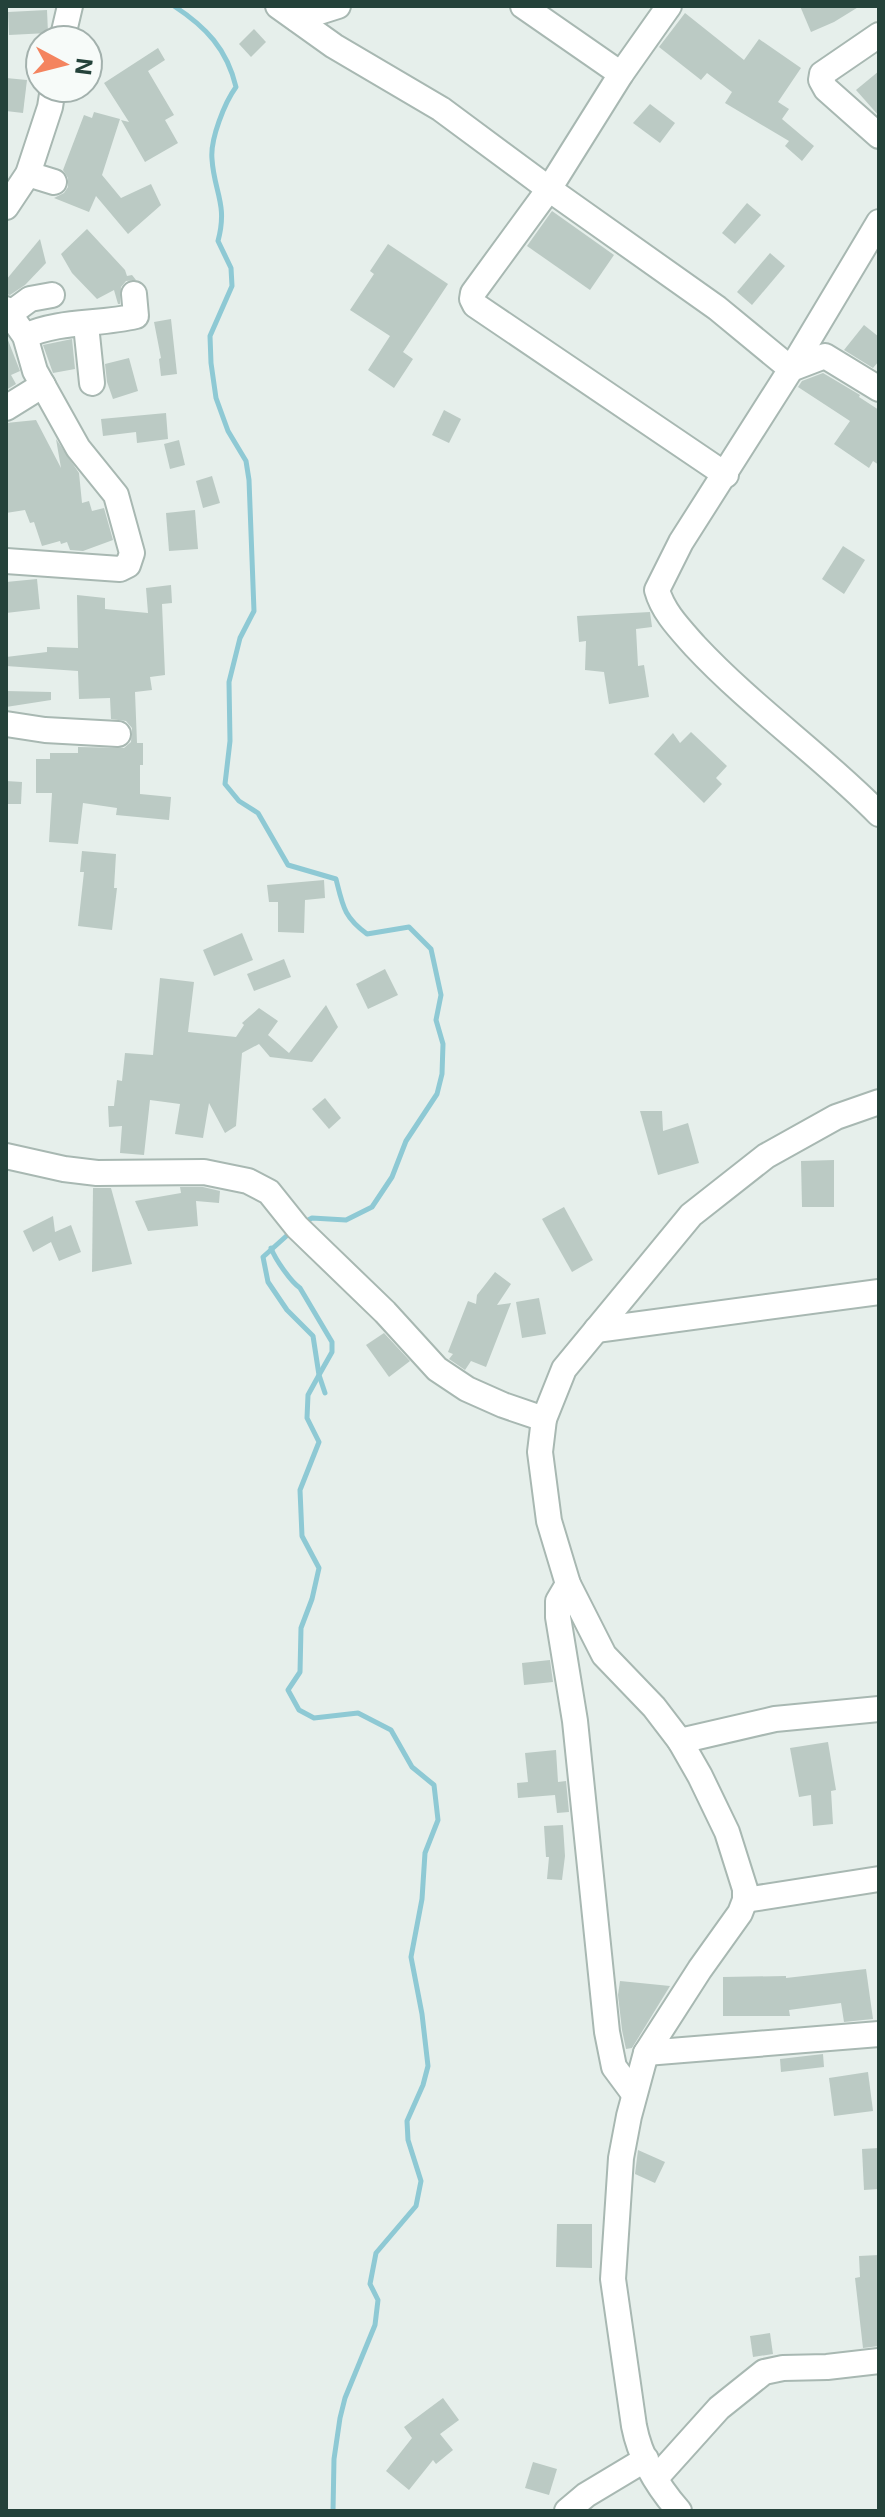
<svg xmlns="http://www.w3.org/2000/svg" width="885" height="2517" viewBox="0 0 885 2517" font-family="Inter,sans-serif">
<style>
.lines{fill:none;stroke-linecap:round;stroke-linejoin:round}
.stream{stroke:#8ec9d4;stroke-width:5}
.building{fill:#bbcac4}
.minor-casing{stroke:#a8b8b2;stroke-width:28}
.minor{stroke:#fff;stroke-width:24}
</style>
<rect width="100%" height="100%" fill="#e6efeb"/>
<g class="lines">
<g class="stream">
<path d="M 174,6 C 206,27 227,49 236,87 C 225,102 210,139 212,159 C 214,192 228,204 218,241 L 231,268 L 232,286 L 210,336 L 211,363 L 216,398 L 228,431 L 246,461 L 249,480 L 254,611 L 240,638 L 229,682 L 230,741 L 225,784 L 239,801 L 258,813 L 288,865 L 336,879 C 343,907 344,917 367,934 L 409,927 L 431,949 L 441,995 L 436,1020 L 443,1044 L 442,1074 L 437,1094 L 406,1141 L 392,1177 L 372,1207 L 346,1220 L 312,1218 L 303,1223"/>
<polyline points="292,1231 263,1257 268,1282 287,1310 313,1336 319,1375 308,1395 307,1418 319,1442 300,1490 302,1536 319,1568 312,1599 301,1628 300,1672 288,1690 299,1710 314,1718 358,1713 391,1730 412,1767 434,1785 438,1820 425,1853 422,1899 411,1957 422,2014 428,2066 423,2085 407,2121 408,2140 421,2181 416,2206 376,2253 370,2284 378,2300 375,2325 345,2398 340,2418 334,2459 333,2511"/>
<path d="M 271,1248 C 275,1259 291,1282 300,1288 L 332,1342 L 332,1352 L 319,1375 L 325,1393"/>
</g>
</g>
<g class="building">
<polygon points="800,6 860,6 834,22 811,32"/>
<polygon points="47,10 48,33 9,35 8,12"/>
<polygon points="685,13 744,60 759,39 801,68 778,102 789,109 782,119 814,146 802,161 785,146 789,141 725,103 732,92 707,73 701,80 659,47"/>
<polygon points="254,29 266,42 251,57 239,44"/>
<polygon points="158,48 165,60 148,71 174,115 165,120 178,143 145,162 121,120 129,122 104,83"/>
<polygon points="879,71 879,116 856,90"/>
<polygon points="6,78 27,80 23,113 6,111"/>
<polygon points="650,104 675,123 660,143 633,123"/>
<polygon points="94,112 120,119 102,175 121,198 151,184 161,205 128,234 96,196 89,212 54,198 64,193 68,187 68,178 63,170 84,115 92,118"/>
<polygon points="747,203 761,215 735,244 722,233"/>
<polygon points="552,211 614,255 590,290 527,246"/>
<polygon points="87,229 125,270 127,276 132,275 136,280 126,281 121,287 120,304 118,304 114,290 97,299 72,273 61,254"/>
<polygon points="40,239 46,263 25,285 10,295 6,294 6,280"/>
<polygon points="388,244 448,284 403,352 413,359 394,388 368,370 390,336 350,310 374,274 370,271"/>
<polygon points="770,253 785,266 752,305 737,292"/>
<polygon points="171,319 177,374 161,376 159,359 161,358 154,322"/>
<polygon points="864,325 879,337 879,361 873,368 844,350"/>
<polygon points="6,335 20,371 11,375 16,384 6,390"/>
<polygon points="72,339 75,369 53,373 43,345"/>
<polygon points="129,358 138,391 113,399 107,382 105,364"/>
<polygon points="823,373 860,395 859,397 879,410 879,465 873,461 869,468 834,444 850,421 798,387 802,381"/>
<polygon points="444,410 461,419 449,443 432,435"/>
<polygon points="166,413 168,439 137,443 136,432 103,436 101,419"/>
<polygon points="36,420 61,468 56,439 79,473 82,503 89,501 92,511 104,508 113,540 83,551 70,550 67,542 61,544 60,541 42,546 34,522 30,523 25,510 6,513 6,423"/>
<polygon points="179,440 185,465 170,469 164,444"/>
<polygon points="212,476 220,503 203,508 196,481"/>
<polygon points="195,510 198,549 169,551 166,513"/>
<polygon points="843,546 865,560 844,594 822,579"/>
<polygon points="37,579 40,609 6,613 6,582"/>
<polygon points="171,585 172,603 162,604 165,675 150,677 152,690 135,692 137,743 143,743 143,765 140,765 140,794 171,797 169,820 116,815 117,808 83,803 78,844 49,842 52,793 36,793 36,759 50,759 50,753 78,753 78,747 124,748 131,742 132,728 126,721 111,719 110,698 79,699 78,671 6,666 6,657 47,652 47,647 78,648 77,595 105,598 105,609 148,613 146,588"/>
<polygon points="650,612 652,627 636,629 638,666 644,665 649,697 609,704 604,672 585,670 586,641 579,642 577,616"/>
<polygon points="6,691 51,692 51,700 6,707"/>
<polygon points="691,732 727,766 716,778 722,784 704,803 654,754 673,733 680,743"/>
<polygon points="6,781 22,782 21,804 6,804"/>
<polygon points="82,851 116,854 114,888 117,888 112,930 78,926 84,872 80,872"/>
<polygon points="324,880 325,898 305,900 304,933 278,932 278,902 269,902 267,885"/>
<polygon points="242,933 253,960 214,976 203,950"/>
<polygon points="284,959 291,977 254,991 247,974"/>
<polygon points="385,969 398,995 368,1009 356,984"/>
<polygon points="160,978 194,982 188,1032 236,1037 244,1025 242,1023 259,1008 278,1021 268,1035 289,1053 326,1005 338,1027 312,1062 270,1057 259,1044 242,1053 236,1126 225,1133 209,1103 203,1138 175,1134 180,1104 150,1100 144,1155 120,1153 122,1126 109,1127 108,1106 114,1106 117,1080 122,1081 125,1053 153,1055"/>
<polygon points="325,1098 341,1118 329,1129 312,1109"/>
<polygon points="640,1111 662,1111 663,1131 688,1123 699,1163 658,1175"/>
<polygon points="834,1160 834,1207 802,1207 801,1161"/>
<polygon points="180,1187 203,1187 220,1191 219,1203 196,1201 198,1226 148,1231 135,1201 181,1193"/>
<polygon points="93,1188 111,1188 132,1264 92,1272"/>
<polygon points="564,1207 593,1260 572,1272 542,1219"/>
<polygon points="53,1216 55,1232 71,1225 81,1252 59,1261 51,1242 33,1252 23,1231"/>
<polygon points="495,1272 511,1284 497,1305 511,1303 486,1367 471,1361 465,1370 449,1359 453,1354 448,1352 468,1301 476,1304 477,1295"/>
<polygon points="539,1298 546,1334 522,1338 516,1302"/>
<polygon points="384,1333 410,1361 389,1377 366,1345"/>
<polygon points="550,1660 553,1682 524,1685 522,1663"/>
<polygon points="828,1742 836,1790 831,1791 833,1824 813,1826 811,1795 799,1797 790,1748"/>
<polygon points="556,1750 558,1782 566,1781 569,1812 557,1813 555,1795 518,1798 517,1783 528,1782 525,1753"/>
<polygon points="563,1825 565,1856 562,1880 547,1879 549,1857 546,1857 544,1826"/>
<polygon points="866,1969 873,2019 844,2022 841,2003 789,2010 790,2016 723,2016 723,1977 786,1976 786,1978"/>
<polygon points="620,1981 670,1986 632,2048 626,2049 622,2030 618,1995"/>
<polygon points="823,2054 824,2067 781,2072 780,2059"/>
<polygon points="868,2072 873,2111 834,2116 829,2078"/>
<polygon points="879,2148 879,2189 864,2190 862,2149"/>
<polygon points="638,2150 665,2162 655,2183 635,2174"/>
<polygon points="557,2224 592,2224 592,2268 556,2267"/>
<polygon points="879,2255 879,2346 863,2348 855,2278 860,2277 859,2256"/>
<polygon points="770,2333 773,2354 753,2357 750,2336"/>
<polygon points="443,2398 459,2420 440,2434 453,2450 436,2464 433,2460 409,2490 386,2471 412,2438 404,2427"/>
<polygon points="533,2462 557,2469 549,2495 525,2488"/>
</g>
<g class="lines">
<defs>
<g id="minor">
<path d="M 278,6 L 334,46 L 441,109 L 549,189 L 717,308 L 791,369 L 681,542 L 657,590 C 663,612 680,629 695,646 C 752,707 821,755 879,814"/>
<polyline points="523,6 621,74"/>
<polyline points="669,6 621,74 549,189 473,293 472,299 475,305 726,475"/>
<polyline points="297,19 338,6"/>
<polyline points="879,35 822,74 821,80 826,89 879,136"/>
<polyline points="62,40 70,6"/>
<polyline points="28,174 54,182"/>
<polyline points="6,207 28,174 50,107 53,88"/>
<polyline points="6,309 25,336 35,371 78,448 116,495 132,553 128,565 120,569 6,561"/>
<polyline points="11,313 30,299 52,295"/>
<polyline points="86,325 92,383"/>
<path d="M 25,336 C 60,320 99,325 136,316 L 134,294"/>
<polyline points="791,369 879,222"/>
<polyline points="791,369 825,356 879,389"/>
<polyline points="6,408 43,385"/>
<polyline points="6,724 45,730 118,734"/>
<polyline points="6,1156 64,1169 97,1173 204,1172 248,1181 269,1192 297,1227 385,1312 437,1369 467,1389 503,1405 544,1419"/>
<polyline points="596,1330 879,1292"/>
<polyline points="568,1584 558,1601 558,1617 575,1721 607,2032 614,2067 634,2094"/>
<polyline points="680,1741 775,1719 879,1709"/>
<polyline points="745,1900 879,1879"/>
<polyline points="646,2053 879,2034"/>
<polyline points="656,2478 719,2408 764,2372 783,2368 827,2367 879,2361"/>
<polyline points="567,2511 586,2495 646,2459"/>
<path d="M 679,2511 C 658,2487 640,2457 634,2426 L 613,2279 L 621,2158 L 629,2116 L 646,2053 L 700,1969 L 740,1913 L 745,1900 L 745,1889 L 727,1832 L 700,1776 L 680,1741 L 654,1707 L 604,1655 L 568,1584 L 549,1521 L 540,1452 L 544,1419 L 564,1369 L 691,1215 L 766,1156 L 836,1117 L 879,1102"/>
</g>
</defs>
<use href="#minor" class="minor-casing"/>
<use href="#minor" class="minor"/>
</g>
<rect width="885" height="2517" fill="none" stroke="#24423a" stroke-width="16"/>
<g transform="translate(64 64) rotate(97)"><circle r="38" fill="#f7fbf9" stroke="#a3b1ad" stroke-width="2"/>
<path d="M0-6L14 30L0 20L-14 30Z" fill="#f4845f"/>
<text y="-12" font-size="22" font-weight="bold" text-anchor="middle" fill="#24423a">N</text>
</g>
</svg>
